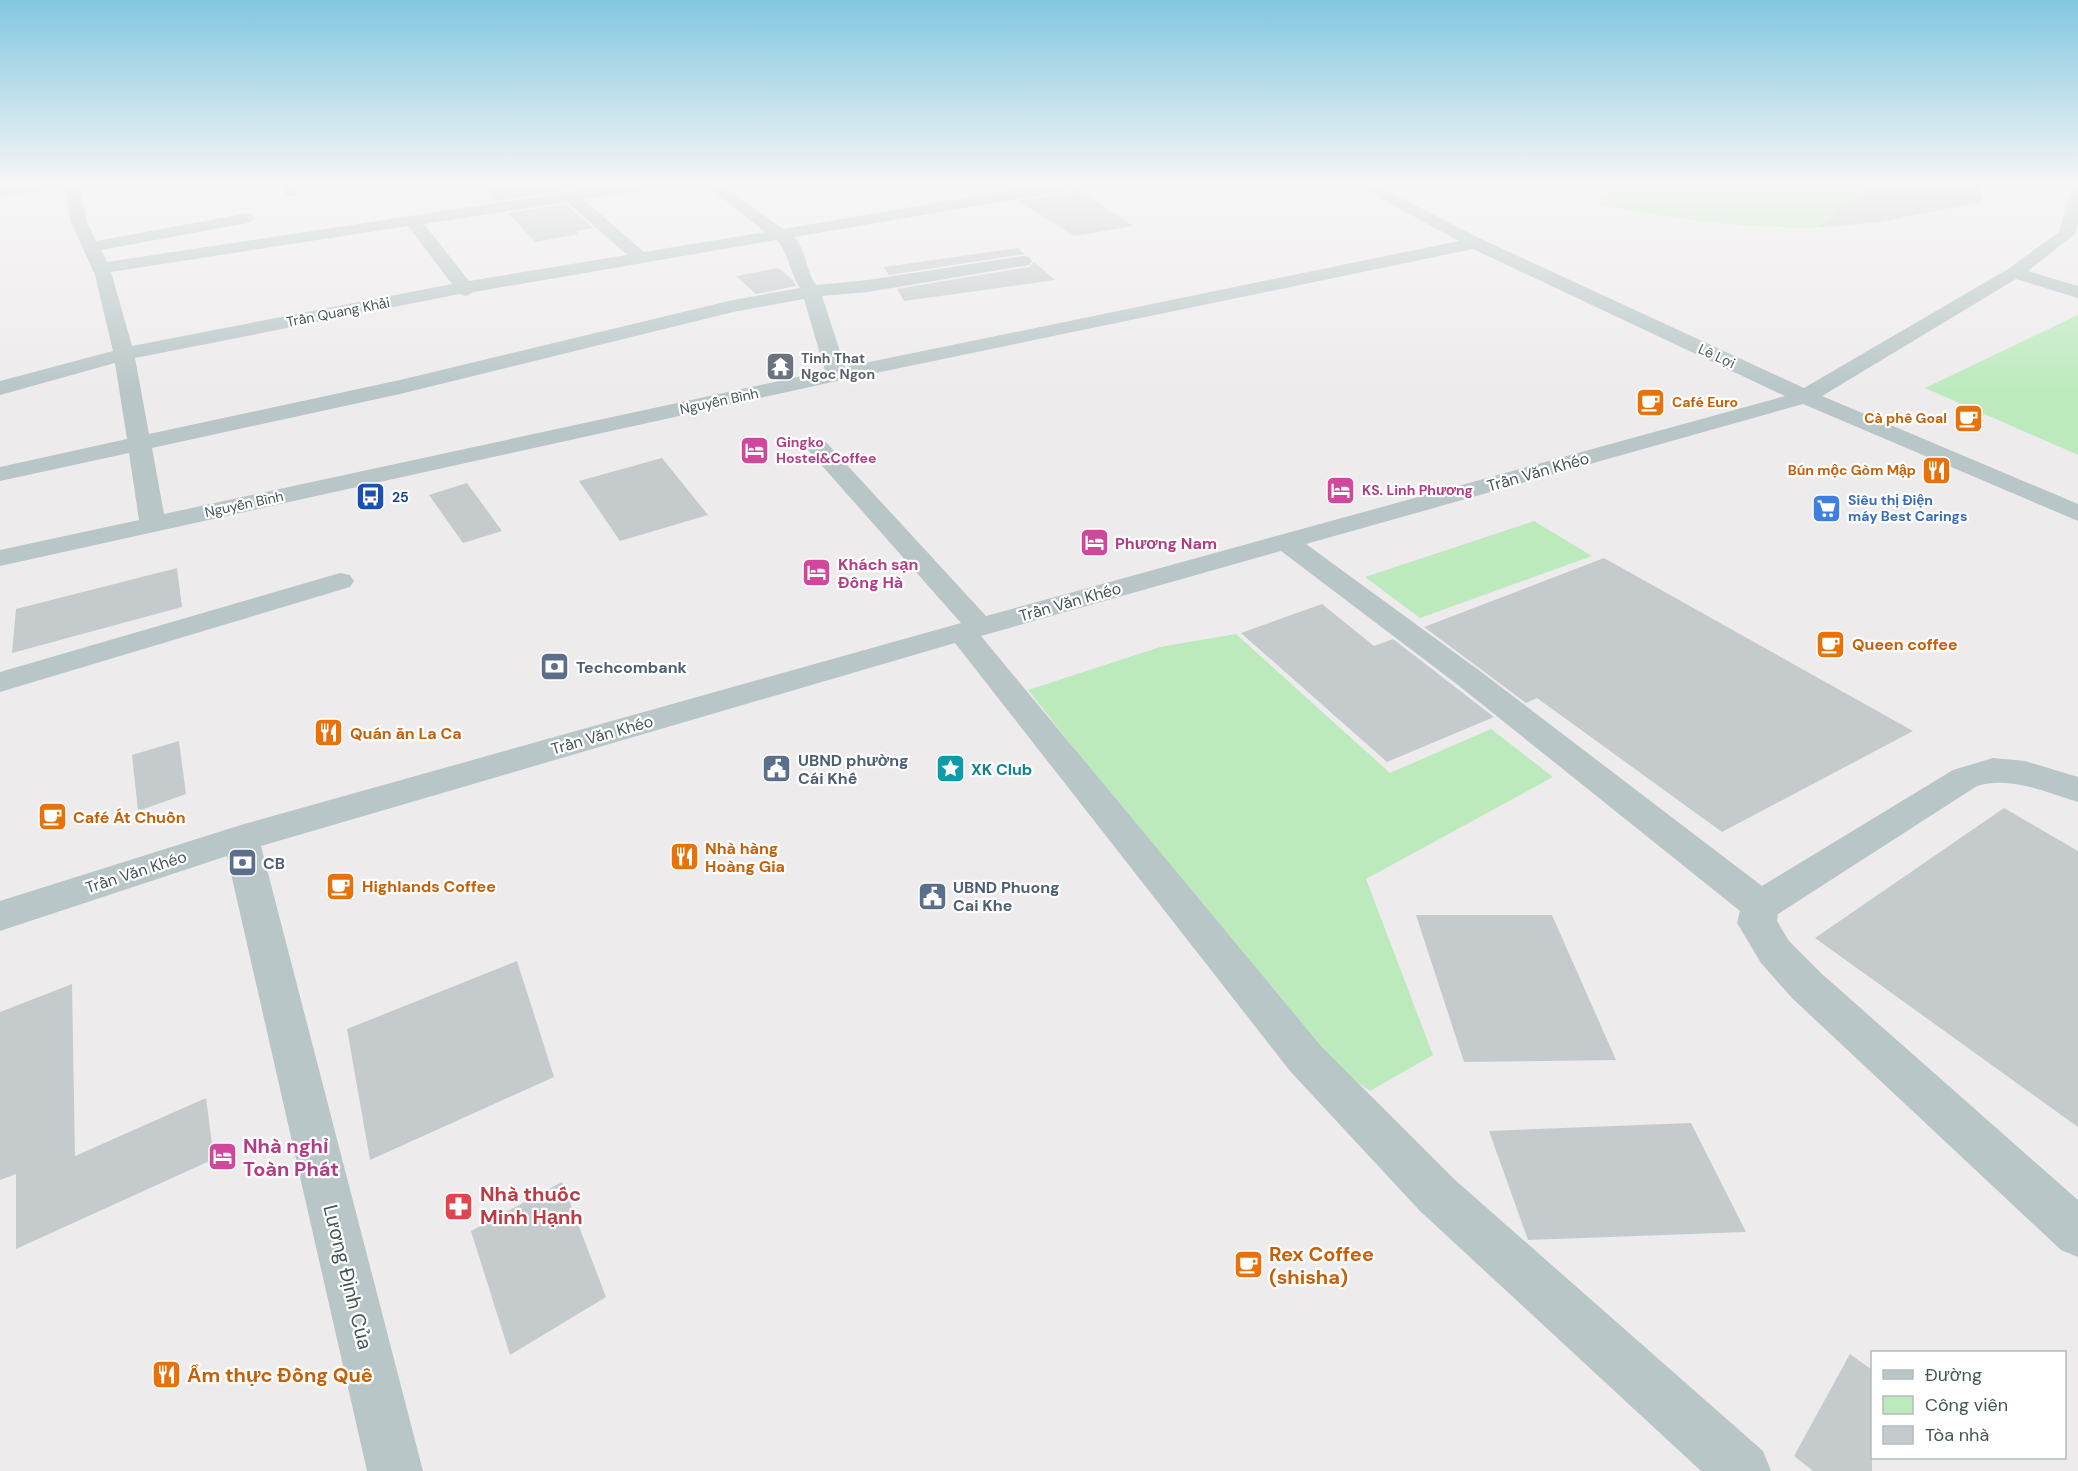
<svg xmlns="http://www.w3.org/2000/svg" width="2078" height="1471" viewBox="0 0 2078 1471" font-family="'DM Sans',sans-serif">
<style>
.green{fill:#bceabd}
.building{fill:#c5cbcd}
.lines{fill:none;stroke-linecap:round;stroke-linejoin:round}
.minor{fill:#b8c6c7;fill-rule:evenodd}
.labels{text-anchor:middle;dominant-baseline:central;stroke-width:4.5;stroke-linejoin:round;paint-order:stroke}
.far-street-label{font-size:14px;fill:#455557;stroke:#fff}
.far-worship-label{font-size:14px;font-weight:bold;fill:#5b616d;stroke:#fff;text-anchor:start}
.far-food-label{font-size:14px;font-weight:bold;fill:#c56008;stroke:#fff;text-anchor:end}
.far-hotel-label{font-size:14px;font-weight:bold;fill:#b23c85;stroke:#fff;text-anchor:start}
.far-transit-label{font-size:14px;font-weight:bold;fill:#164399;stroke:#fff;text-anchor:start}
.far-shop-label{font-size:14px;font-weight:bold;fill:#366cbe;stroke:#fff;text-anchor:start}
.street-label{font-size:16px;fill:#455557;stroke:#fff}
.hotel-label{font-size:16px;font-weight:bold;fill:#b23c85;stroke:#fff;text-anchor:start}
.food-label{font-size:16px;font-weight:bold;fill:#c56008;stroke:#fff;text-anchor:start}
.service-label{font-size:16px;font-weight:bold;fill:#4e5e75;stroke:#fff;text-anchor:start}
.culture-label{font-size:16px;font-weight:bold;fill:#0d838f;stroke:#fff;text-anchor:start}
.near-hotel-label{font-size:20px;font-weight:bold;fill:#b23c85;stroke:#fff;text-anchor:start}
.near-health-label{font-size:20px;font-weight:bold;fill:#be3a42;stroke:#fff;text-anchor:start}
.near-food-label{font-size:20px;font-weight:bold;fill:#c56008;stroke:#fff;text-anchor:start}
.near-street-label{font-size:20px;fill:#455557;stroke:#fff}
</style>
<rect width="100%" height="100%" fill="#eeebec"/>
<g class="green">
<path d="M 1592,185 L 1938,185 L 1929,209 C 1843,243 1686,223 1596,204 L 1616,190 Z"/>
<polygon points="2078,315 2078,455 1925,388"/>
<polygon points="1534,521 1592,556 1420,618 1365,577"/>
<polygon points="1236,634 1390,773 1491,729 1553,777 1366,879 1433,1055 1370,1091 1313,1050 1028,690 1160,647"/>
</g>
<g class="building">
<polygon points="480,185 566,185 570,190 495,201"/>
<polygon points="1872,185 1980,185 1982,202 1884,221 1819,227"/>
<polygon points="1077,188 1133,226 1074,236 1018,201 1070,192"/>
<polygon points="566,204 593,228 575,231 579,234 535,242 508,213"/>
<polygon points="1018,248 1025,254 889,275 884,267"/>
<polygon points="1034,262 1055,280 904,301 897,289 1029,267"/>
<polygon points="778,268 793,280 796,286 756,294 736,276"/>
<polygon points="662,458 708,515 620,541 579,481"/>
<polygon points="467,483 502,531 463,543 429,495"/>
<polygon points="1604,558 1913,731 1722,832 1537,698 1526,703 1424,627"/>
<polygon points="177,568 182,607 12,653 16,609"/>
<polygon points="1322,604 1374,646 1393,639 1494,717 1387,762 1241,633"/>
<polygon points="179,741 186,794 138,811 132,755"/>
<polygon points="2004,808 2078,851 2078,1127 1815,938"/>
<polygon points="1416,915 1552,915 1616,1060 1464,1062"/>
<polygon points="517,961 554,1077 370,1160 347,1029"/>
<polygon points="72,984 75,1156 206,1098 214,1159 16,1249 16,1174 0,1180 0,1012"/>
<polygon points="1691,1123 1746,1232 1528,1240 1489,1131"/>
<polygon points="562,1182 606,1297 510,1355 471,1231"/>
<polygon points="1850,1354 1872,1370 1872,1471 1813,1471 1794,1456"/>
</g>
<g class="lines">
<g class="minor">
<polygon points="13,185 51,185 44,190 0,197 0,187"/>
<path d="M 63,185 L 79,185 L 87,222 L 96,241 L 248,213 L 256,218 L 248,223 L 101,250 L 107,262 L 615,185 L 655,185 L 648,190 L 583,199 L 644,252 L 765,232 L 705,185 L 722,185 L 783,229 L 1041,185 L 1077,185 L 1070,190 L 794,237 C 806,249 806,271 816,285 L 868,280 L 1023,256 L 1029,257 L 1032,261 L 1029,265 L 1023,266 L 868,292 L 822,296 L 845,367 L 1459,241 L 1356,185 L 1375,185 L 1481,239 L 1804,388 L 2008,269 L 2059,232 L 2070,193 L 2078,188 L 2078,224 L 2075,234 L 2028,271 L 2078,286 L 2078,298 L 2016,279 L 1822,396 L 2078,504 L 2078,521 L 1803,404 L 1306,544 L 1480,671 L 1762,886 L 1953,770 L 1993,758 L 2025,761 L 2078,777 L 2078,802 C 2044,792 2012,776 1977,786 L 1778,914 L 1777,921 L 1789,941 L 1822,974 L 2078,1200 L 2078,1257 L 2061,1250 L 1792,998 L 1761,963 L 1737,923 L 1740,911 L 1458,685 L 1281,551 L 981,636 L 1320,1045 L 1454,1179 L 1763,1451 L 1771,1471 L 1701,1471 L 1420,1211 L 1290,1071 L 955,643 L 261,846 L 423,1471 L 367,1471 L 227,856 L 0,931 L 0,901 L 241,825 L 961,623 L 809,451 L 805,446 L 809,441 L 817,439 L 825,441 L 986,616 L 1785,396 L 1473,249 L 837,381 L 0,566 L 0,550 L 139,520 L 129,453 L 0,481 L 0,467 L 127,439 L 115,363 L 0,395 L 0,381 L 113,351 L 95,275 L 71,222 ZM 567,202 L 627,255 L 469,281 L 424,224 ZM 408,226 L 452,284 L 132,346 L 111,272 ZM 776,240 C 787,248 790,274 800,288 L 733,300 L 400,380 L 149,434 L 135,358 L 460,294 L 466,296 L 474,292 ZM 804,299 L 825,371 L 164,514 L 152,448 L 400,394 L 733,312 Z"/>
<polygon points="280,185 295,185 299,193 296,196 286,196"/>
<polygon points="340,573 350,575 354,581 350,587 0,692 0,672"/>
</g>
</g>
<linearGradient id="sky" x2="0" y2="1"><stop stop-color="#83c7e1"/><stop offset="0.47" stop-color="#f7f6f6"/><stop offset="1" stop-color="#f7f6f6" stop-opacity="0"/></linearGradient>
<rect width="2078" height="391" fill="url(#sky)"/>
<defs>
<symbol id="temple-square" viewBox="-11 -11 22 22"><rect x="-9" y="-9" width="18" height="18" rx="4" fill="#6b7280" stroke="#fff"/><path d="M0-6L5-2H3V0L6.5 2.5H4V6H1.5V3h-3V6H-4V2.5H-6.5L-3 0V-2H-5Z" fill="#fff"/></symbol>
<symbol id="cafe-square" viewBox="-11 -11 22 22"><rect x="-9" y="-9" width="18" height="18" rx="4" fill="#e8710a" stroke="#fff"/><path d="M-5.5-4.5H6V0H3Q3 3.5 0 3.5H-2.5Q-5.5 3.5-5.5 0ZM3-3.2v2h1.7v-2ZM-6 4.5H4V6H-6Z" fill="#fff"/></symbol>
<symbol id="hotel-square" viewBox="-11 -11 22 22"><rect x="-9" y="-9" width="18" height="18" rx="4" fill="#d1479c" stroke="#fff"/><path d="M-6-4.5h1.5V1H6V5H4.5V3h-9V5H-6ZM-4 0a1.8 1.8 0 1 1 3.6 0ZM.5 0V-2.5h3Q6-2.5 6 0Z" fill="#fff"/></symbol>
<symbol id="restaurant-square" viewBox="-11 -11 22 22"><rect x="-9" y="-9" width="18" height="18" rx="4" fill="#e8710a" stroke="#fff"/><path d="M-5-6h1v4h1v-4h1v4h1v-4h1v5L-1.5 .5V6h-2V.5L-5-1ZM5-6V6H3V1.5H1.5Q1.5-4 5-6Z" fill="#fff"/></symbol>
<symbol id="bus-square" viewBox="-11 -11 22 22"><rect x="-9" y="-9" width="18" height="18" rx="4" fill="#1a4fb4" stroke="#fff"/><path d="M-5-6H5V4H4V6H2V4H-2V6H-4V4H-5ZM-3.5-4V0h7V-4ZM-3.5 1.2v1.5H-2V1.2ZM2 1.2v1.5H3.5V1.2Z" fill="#fff"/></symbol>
<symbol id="supermarket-square" viewBox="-11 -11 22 22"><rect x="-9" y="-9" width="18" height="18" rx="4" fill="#3f7fe0" stroke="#fff"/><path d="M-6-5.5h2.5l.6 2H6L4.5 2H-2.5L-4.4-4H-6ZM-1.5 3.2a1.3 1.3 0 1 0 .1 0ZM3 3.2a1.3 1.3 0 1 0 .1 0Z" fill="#fff"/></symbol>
<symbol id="bank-square" viewBox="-11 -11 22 22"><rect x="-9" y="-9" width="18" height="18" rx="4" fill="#5c6f8a" stroke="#fff"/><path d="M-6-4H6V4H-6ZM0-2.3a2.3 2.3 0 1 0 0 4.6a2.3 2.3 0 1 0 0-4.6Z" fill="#fff"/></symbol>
<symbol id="civic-square" viewBox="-11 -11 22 22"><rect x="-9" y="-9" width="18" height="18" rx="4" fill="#5c6f8a" stroke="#fff"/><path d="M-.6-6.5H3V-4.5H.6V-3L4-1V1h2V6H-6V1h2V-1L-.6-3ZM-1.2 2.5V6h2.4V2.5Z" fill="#fff"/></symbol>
<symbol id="sight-square" viewBox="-11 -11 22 22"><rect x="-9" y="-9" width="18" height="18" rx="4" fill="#0f9aa8" stroke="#fff"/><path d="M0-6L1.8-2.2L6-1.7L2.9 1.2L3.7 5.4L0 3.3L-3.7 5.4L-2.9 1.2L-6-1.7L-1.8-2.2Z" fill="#fff"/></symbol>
<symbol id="pharmacy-square" viewBox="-11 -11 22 22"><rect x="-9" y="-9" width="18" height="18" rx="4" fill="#e0444e" stroke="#fff"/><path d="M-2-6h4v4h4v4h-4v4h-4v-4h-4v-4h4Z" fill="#fff"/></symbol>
</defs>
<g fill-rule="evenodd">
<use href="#temple-square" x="764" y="350" width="33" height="33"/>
<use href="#cafe-square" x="1634" y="386" width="33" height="33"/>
<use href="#cafe-square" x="1952" y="402" width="33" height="33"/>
<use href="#hotel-square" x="738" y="434" width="33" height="33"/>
<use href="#restaurant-square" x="1920" y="454" width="33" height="33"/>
<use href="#hotel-square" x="1324" y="474" width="33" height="33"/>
<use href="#bus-square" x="354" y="480" width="33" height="33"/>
<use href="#supermarket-square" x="1810" y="492" width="33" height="33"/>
<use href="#hotel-square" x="1078" y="526" width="33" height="33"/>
<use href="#hotel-square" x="800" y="556" width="33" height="33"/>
<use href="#cafe-square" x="1814" y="628" width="33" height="33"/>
<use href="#bank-square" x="538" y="650" width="33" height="33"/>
<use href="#restaurant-square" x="312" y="716" width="33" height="33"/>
<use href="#civic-square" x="760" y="752" width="33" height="33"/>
<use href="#sight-square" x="934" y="752" width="33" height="33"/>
<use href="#cafe-square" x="36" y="800" width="33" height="33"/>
<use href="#restaurant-square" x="668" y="840" width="33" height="33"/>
<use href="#bank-square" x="226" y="846" width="33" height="33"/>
<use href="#cafe-square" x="324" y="870" width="33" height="33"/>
<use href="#civic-square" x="916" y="880" width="33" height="33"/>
<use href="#hotel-square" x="206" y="1140" width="33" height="33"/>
<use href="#pharmacy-square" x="442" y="1190" width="33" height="33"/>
<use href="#cafe-square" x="1232" y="1248" width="33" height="33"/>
<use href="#restaurant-square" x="150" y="1358" width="33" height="33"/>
</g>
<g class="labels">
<g class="far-street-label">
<text transform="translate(338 312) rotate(-11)">Trần Quang Khải</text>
<text transform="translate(1717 356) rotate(25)">Lê Lợi</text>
<text transform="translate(719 401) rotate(-12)">Nguyễn Bình</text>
<text transform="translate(244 504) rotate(-12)">Nguyễn Bình</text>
</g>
<g class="far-worship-label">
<text x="801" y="358">Tinh That<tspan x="801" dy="16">Ngoc Ngon</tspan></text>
</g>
<g class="far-food-label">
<text x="1672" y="402" text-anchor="start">Café Euro</text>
<text x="1947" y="418">Cà phê Goal</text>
<text x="1916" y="470">Bún mộc Gòm Mập</text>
</g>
<g class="far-hotel-label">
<text x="776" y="442">Gingko<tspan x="776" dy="16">Hostel&amp;Coffee</tspan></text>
<text x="1362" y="490">KS. Linh Phương</text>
</g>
<g class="far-transit-label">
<text x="392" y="497">25</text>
</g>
<g class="far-shop-label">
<text x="1848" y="500">Siêu thị Điện<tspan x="1848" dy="16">máy Best Carings</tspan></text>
</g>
<g class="street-label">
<text transform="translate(1538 472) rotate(-16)">Trần Văn Khéo</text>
<text transform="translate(1070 602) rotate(-16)">Trần Văn Khéo</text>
<text transform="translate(602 735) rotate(-16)">Trần Văn Khéo</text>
<text transform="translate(136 872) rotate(-18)">Trần Văn Khéo</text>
</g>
<g class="hotel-label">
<text x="1115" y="543">Phương Nam</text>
<text x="838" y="564">Khách sạn<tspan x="838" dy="18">Đông Hà</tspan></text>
</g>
<g class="food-label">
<text x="1852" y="644">Queen coffee</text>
<text x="350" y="733">Quán ăn La Ca</text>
<text x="73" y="817">Café Át Chuồn</text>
<text x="705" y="848">Nhà hàng<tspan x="705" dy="18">Hoàng Gia</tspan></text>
<text x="362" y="886">Highlands Coffee</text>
</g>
<g class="service-label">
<text x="576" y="667">Techcombank</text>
<text x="798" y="760">UBND phường<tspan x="798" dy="18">Cái Khế</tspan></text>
<text x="263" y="863">CB</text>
<text x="953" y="887">UBND Phuong<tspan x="953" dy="18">Cai Khe</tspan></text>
</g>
<g class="culture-label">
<text x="971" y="769">XK Club</text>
</g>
<g class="near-hotel-label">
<text x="243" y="1146">Nhà nghỉ<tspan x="243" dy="23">Toàn Phát</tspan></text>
</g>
<g class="near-health-label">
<text x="480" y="1194">Nhà thuốc<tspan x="480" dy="23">Minh Hạnh</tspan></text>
</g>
<g class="near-food-label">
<text x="1269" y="1254">Rex Coffee<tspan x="1269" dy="23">(shisha)</tspan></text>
<text x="187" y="1375">Ẩm thực Đồng Quê</text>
</g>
<g class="near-street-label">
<text transform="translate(348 1277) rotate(76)">Lương Định Của</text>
</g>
</g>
<rect x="1871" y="1351" width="195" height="108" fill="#ffffff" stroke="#b5bbbc" stroke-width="1.5"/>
<rect x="1883" y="1370" width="30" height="9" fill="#b8c6c7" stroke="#b5bbbc" stroke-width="1.5"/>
<text x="1925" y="1381" font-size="18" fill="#455557">Đường</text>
<rect x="1883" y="1396" width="30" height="18" fill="#bceabd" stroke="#b5bbbc" stroke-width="1.5"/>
<text x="1925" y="1411" font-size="18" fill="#455557">Công viên</text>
<rect x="1883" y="1426" width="30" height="18" fill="#c5cbcd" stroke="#b5bbbc" stroke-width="1.5"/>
<text x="1925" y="1441" font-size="18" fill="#455557">Tòa nhà</text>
</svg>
